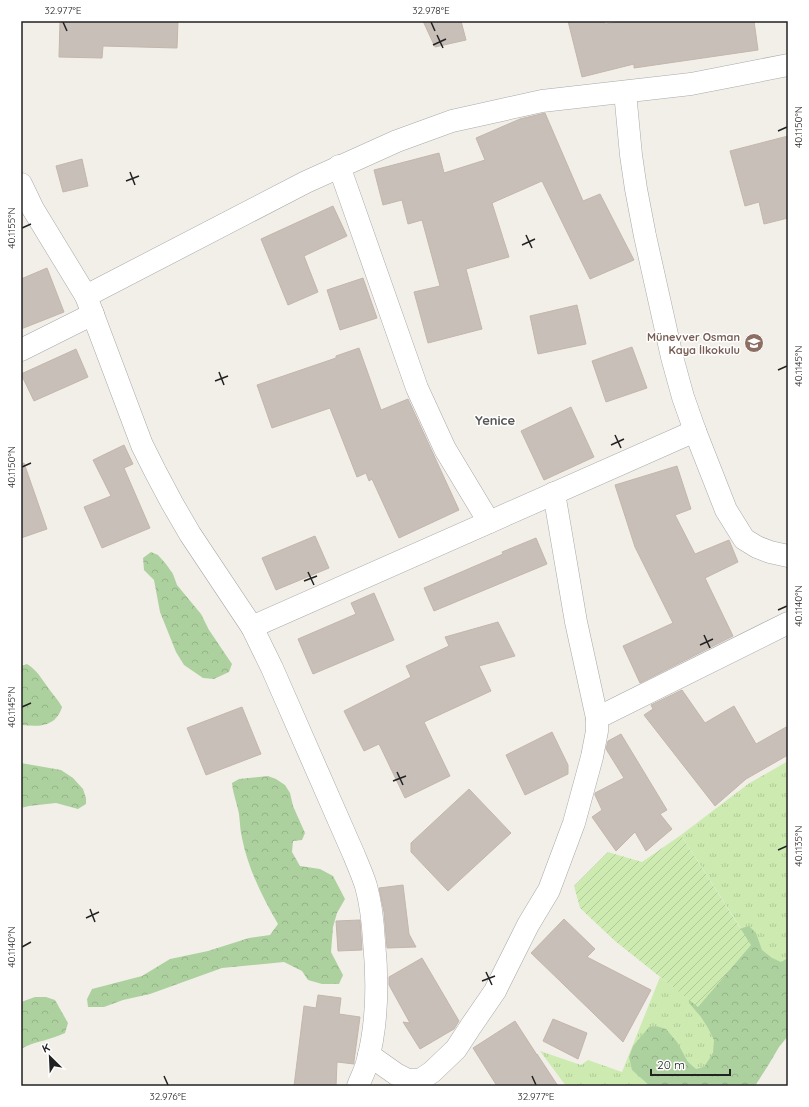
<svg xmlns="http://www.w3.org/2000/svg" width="809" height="1107" viewBox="0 0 809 1107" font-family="Quicksand,sans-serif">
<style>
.grass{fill:url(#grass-tufts)}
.forest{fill:url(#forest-crowns)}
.garden{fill:url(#garden-furrows)}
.building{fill:#c7bfb8;stroke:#c4b6ab}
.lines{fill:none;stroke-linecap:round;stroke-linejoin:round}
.minor-casing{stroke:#a9a9a9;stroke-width:23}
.minor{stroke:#fff;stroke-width:22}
.ticks{fill:none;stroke:#222;stroke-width:1.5}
.labels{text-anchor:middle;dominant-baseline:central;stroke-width:3;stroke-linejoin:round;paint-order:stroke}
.education-label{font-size:11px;font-weight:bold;fill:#785e54;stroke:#fff;text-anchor:end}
.quarter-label{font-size:13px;font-weight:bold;fill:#555;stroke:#fff}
.neatline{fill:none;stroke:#222;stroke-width:1.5}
.ticks-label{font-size:10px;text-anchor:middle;fill:#222}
</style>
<defs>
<pattern id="grass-tufts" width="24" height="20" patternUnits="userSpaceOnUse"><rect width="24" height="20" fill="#cdebb0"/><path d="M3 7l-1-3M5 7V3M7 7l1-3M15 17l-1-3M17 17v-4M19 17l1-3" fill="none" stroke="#b0c997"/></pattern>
<pattern id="forest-crowns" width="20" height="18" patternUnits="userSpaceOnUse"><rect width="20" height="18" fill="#add19e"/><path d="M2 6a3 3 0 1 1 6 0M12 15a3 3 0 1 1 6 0" fill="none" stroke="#95b388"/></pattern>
<pattern id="garden-furrows" width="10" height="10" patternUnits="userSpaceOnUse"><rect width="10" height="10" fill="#cdebb0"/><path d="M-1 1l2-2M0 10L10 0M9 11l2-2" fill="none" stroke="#b0c997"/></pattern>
</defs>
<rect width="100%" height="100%" fill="#f2efe9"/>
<g class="grass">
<polygon points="788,761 788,1002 681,835 748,784"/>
<polygon points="660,977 746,1042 700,1086 566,1086 540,1051 581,1065 588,1060 622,1072"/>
</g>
<g class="forest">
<polygon points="151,552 158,555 166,564 173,574 177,585 201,614 209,630 232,664 229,672 214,679 203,678 184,665 176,652 160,612 154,580 144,570 143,558"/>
<path d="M 27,664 C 38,671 40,677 47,686 C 52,694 58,699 62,707 C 56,727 39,727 21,725 L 21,666 Z"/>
<polygon points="21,763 61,770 73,778 83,789 86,798 86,804 78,809 56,803 29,806 21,808"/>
<path d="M 268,776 L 276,779 L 285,785 L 290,793 L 293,806 L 305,833 L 302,840 L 293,841 L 292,852 L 300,866 L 320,869 L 333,876 L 345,899 L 337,913 L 333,927 L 331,952 L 343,975 L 339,984 L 322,984 L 308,980 L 302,971 L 284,962 L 222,968 L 150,994 L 123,1000 L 104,1007 L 88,1007 L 87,999 L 92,989 L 142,976 L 170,959 L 208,951 L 249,938 L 270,935 L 278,924 C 263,898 248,869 242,838 C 240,830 240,822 239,814 C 237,803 233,794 232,783 L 239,779 Z"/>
<polygon points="749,926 756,933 762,950 772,958 781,962 788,958 788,1036 779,1047 769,1064 755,1086 650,1086 632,1070 629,1057 633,1046 649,1027 656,1026 666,1029 677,1042 688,1062 696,1069 704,1067 713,1053 714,1040 708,1028 701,1017 689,1003 688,992 732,931"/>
<path d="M 35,997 L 46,997 L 55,1000 L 68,1023 L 65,1033 C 51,1040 35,1041 21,1049 L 21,1002 Z"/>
</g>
<polygon class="garden" points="681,835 751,945 698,1007 615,941 580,908 574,886 608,852 642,862"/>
<g class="building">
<polygon points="60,21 178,21 177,48 103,46 102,58 59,57"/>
<polygon points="423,21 461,21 466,40 435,47"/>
<polygon points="568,21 604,21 605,24 629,21 754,21 758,50 634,68 634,64 582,77"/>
<polygon points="545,113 583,201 600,194 634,260 590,279 542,181 492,203 509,257 466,269 482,329 428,343 414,292 440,286 422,220 408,224 402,200 383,205 374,170 439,153 444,173 485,160 476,138 520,119"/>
<polygon points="788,136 788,218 764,224 759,202 745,206 730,151"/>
<polygon points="82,159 88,186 63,192 56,166"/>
<polygon points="333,206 347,236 304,256 318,292 288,305 261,239"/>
<polygon points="47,268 64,312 21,329 21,279"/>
<polygon points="363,278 377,318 340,330 327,290"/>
<polygon points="577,305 586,344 538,354 530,316"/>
<polygon points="632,347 647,388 606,402 592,361"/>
<polygon points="359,348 381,410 408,399 459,510 399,538 372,479 369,481 366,473 357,477 330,408 272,428 257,385 336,358 336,356"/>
<polygon points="76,349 88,377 34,401 21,374"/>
<polygon points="571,407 594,457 544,480 521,431"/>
<polygon points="124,445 133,464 124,468 150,528 102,548 84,507 111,496 93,460"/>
<polygon points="24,463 47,529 21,538 21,464"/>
<polygon points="677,466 691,509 675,515 695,554 729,540 738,562 705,578 733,636 640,683 623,646 673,623 635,547 615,485"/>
<polygon points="315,536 329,568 276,590 262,558"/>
<polygon points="536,538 547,564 434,611 424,588 503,554 502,552"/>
<polygon points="374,593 394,640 313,674 298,639 356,614 351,603"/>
<polygon points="498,622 515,656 479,666 491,691 424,722 450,776 405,798 379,744 364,751 344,711 411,677 406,666 449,646 445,637"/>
<polygon points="682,690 705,723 734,706 756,744 788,726 788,755 746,779 715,806 644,715 653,709 651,705"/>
<polygon points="242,707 261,754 206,775 187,728"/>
<polygon points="552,732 568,765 568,774 525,795 506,755"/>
<polygon points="621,734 667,810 660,814 672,829 646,851 635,832 616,851 592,817 602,810 595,795 595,793 624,778 606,749 608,741"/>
<polygon points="469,789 511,833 448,891 411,852 411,843"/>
<polygon points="403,885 409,934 416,947 387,948 384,912 379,888"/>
<polygon points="564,919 595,949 587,957 651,990 623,1042 531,953"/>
<polygon points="360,920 362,950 338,951 336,921"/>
<polygon points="422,958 459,1021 454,1029 420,1049 403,1022 410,1023 389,985 389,977"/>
<polygon points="318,995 341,998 339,1014 360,1017 354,1061 354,1064 337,1062 336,1086 294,1086 304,1006 316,1008"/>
<polygon points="553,1019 587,1033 578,1059 543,1041"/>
<polygon points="515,1021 537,1055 537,1054 558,1086 497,1086 473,1048"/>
</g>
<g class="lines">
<defs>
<g id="minor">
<polyline points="625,92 631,155 636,189 645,236 672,357 683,397 695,431 726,510 744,539 757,547 770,552 788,556"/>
<polyline points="339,166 417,388 445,449 489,522"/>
<path d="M 21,184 L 33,209 L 86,296 L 142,445 L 155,471 L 172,503 L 190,534 L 252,627 L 272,668 L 354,855 C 358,865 363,876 366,886 C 371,904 373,923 374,941 C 378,982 378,1023 367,1063 C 365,1071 361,1078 358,1086"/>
<polyline points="86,296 306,182 397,141 452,121 542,101 691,84 788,65"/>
<polyline points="21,350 93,314"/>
<polyline points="252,627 695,431"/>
<polyline points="597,718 788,623"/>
<polyline points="369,1055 396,1074 408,1080 420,1080 432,1072 456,1049 471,1026 495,991 528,925 549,890 574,823 592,757 597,731 597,718 576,622 554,493"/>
</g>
</defs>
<use href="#minor" class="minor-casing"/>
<use href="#minor" class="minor"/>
</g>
<path class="ticks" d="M 63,22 L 67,31M 431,22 L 435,31M 437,35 L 443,48M 433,45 L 446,39M 778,131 L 787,127M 130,172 L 135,185M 126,181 L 139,176M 22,228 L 31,224M 526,235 L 532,248M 522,245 L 535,239M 778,370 L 787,366M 219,372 L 224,385M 215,381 L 228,376M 615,435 L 621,448M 611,445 L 624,439M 22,467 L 31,463M 308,572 L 314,585M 304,581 L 317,576M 778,610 L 787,606M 704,635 L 710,648M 700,645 L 713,639M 22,707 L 31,703M 397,772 L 403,785M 393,781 L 406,776M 778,850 L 787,846M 90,909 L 95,922M 86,918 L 99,912M 22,947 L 31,942M 486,972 L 492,985M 482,981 L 495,976M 164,1076 L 168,1085M 532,1076 L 536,1085"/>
<defs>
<symbol id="school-disc" viewBox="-11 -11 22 22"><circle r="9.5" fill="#8d6e63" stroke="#fff"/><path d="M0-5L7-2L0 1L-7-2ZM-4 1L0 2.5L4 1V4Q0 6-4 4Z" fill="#fff"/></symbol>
</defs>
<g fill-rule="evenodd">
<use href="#school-disc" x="743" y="332" width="22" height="22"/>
</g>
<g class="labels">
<g class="education-label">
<text x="740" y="337">Münevver Osman<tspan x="740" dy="13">Kaya İlkokulu</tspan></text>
</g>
<g class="quarter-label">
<text x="495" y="420">Yenice</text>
</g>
</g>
<rect width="809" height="1107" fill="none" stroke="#ffffff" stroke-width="44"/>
<g transform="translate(50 1057) rotate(336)" stroke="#ffffff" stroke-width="3" paint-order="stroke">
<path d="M0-3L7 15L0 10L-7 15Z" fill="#222222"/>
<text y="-6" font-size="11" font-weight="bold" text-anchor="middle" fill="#222222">K</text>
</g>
<path d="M651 1069v6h79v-6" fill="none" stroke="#222222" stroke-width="2"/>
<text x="657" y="1069" font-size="12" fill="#222222" stroke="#ffffff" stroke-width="3" paint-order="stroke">20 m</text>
<rect x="22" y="22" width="765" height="1063" class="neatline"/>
<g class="ticks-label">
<text x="63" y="14">32.977°E</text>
<text x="431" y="14">32.978°E</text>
<text transform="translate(798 127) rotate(-90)" y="4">40.1150°N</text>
<text transform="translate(11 228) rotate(-90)" y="4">40.1155°N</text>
<text transform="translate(798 366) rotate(-90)" y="4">40.1145°N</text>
<text transform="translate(11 467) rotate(-90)" y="4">40.1150°N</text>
<text transform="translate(798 606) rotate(-90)" y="4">40.1140°N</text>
<text transform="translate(11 707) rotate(-90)" y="4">40.1145°N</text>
<text transform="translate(798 846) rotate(-90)" y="4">40.1135°N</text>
<text transform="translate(11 947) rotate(-90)" y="4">40.1140°N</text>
<text x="168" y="1100">32.976°E</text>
<text x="536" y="1100">32.977°E</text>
</g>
</svg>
